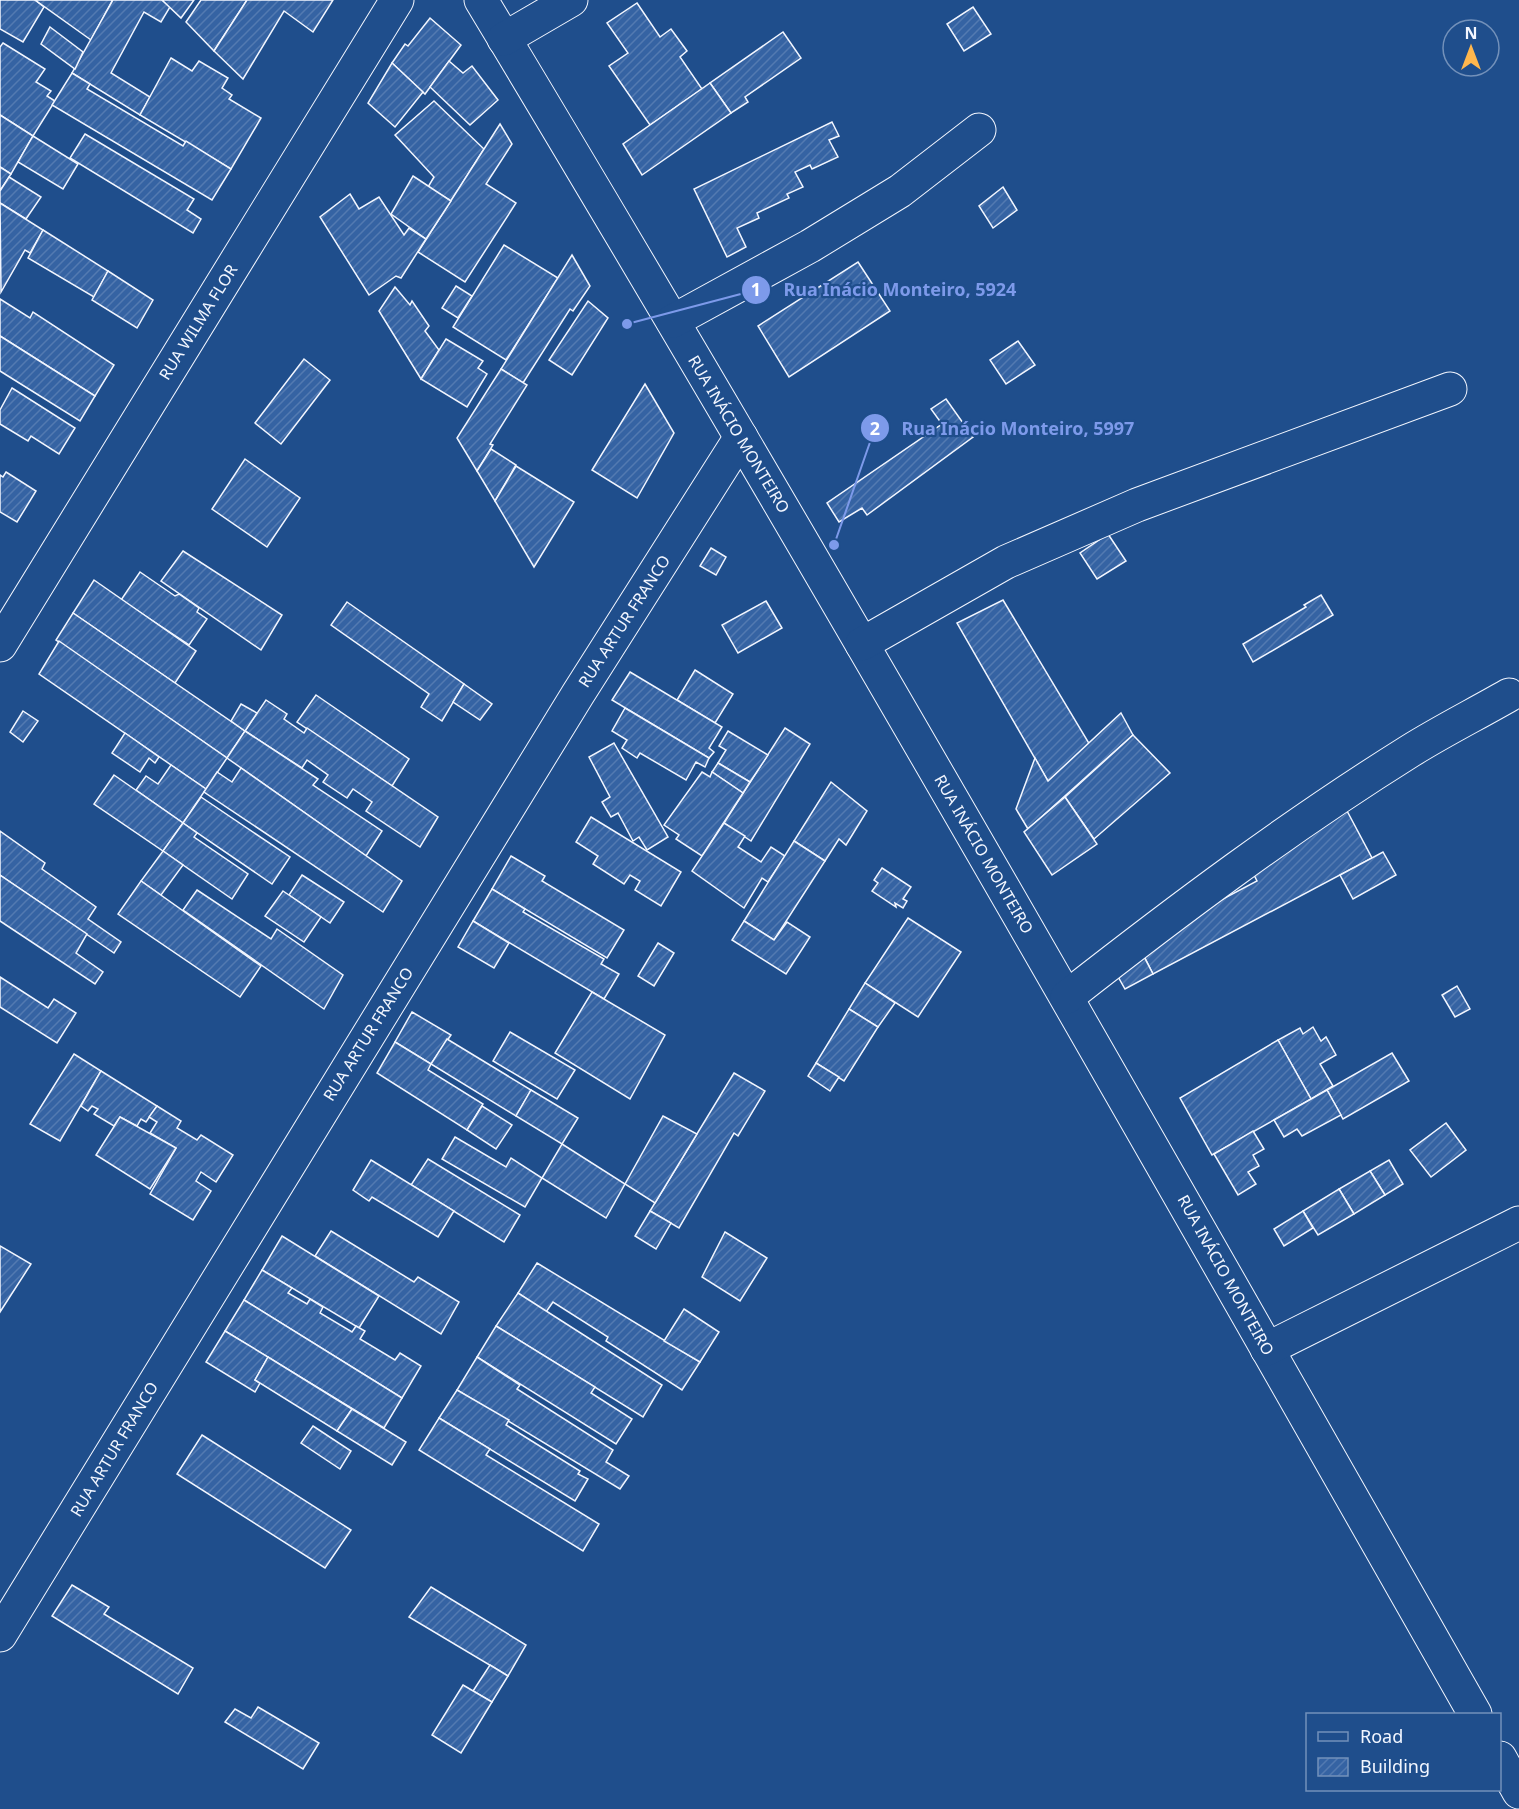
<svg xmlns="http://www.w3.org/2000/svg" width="1519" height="1809" viewBox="0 0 1519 1809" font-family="'Noto Sans',sans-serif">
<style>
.building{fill:url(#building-hatch);stroke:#f2f6ff;stroke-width:1.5}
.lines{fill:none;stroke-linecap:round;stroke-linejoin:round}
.minor-casing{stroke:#f2f6ff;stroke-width:35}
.minor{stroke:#1f4e8c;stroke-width:33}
.labels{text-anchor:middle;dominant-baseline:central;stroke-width:4.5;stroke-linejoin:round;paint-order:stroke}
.street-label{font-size:16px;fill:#f2f6ff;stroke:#1f4e8c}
.leader{fill:none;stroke:#7d9aea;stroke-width:2}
.callout-dot{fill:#7d9aea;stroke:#1f4e8c;stroke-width:2}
.mark-label{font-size:18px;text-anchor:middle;font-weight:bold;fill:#fff}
.callout-label{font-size:18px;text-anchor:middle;font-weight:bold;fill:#7d9aea;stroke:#1f4e8c;stroke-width:4.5;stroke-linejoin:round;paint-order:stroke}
</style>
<defs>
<pattern id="building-hatch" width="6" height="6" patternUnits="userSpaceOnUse" patternTransform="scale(1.5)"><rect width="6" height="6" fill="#3563a3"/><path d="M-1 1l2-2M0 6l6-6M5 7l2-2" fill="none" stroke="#537ab1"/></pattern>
</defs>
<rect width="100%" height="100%" fill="#1f4e8c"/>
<g class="building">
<polygon points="0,0 35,0 44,7 23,42 0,29"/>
<polygon points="35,0 111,0 112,1 91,40"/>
<polygon points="162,0 170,7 161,22 144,12 111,73 150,97 140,115 72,73 113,0"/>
<polygon points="162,0 194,0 181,18"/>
<polygon points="201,0 247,0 214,51 186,22"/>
<polygon points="247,0 333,0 313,32 284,11 243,79 214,51"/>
<polygon points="637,3 660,37 671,29 687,51 680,57 702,89 650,125 609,66 628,53 607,23"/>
<polygon points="973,7 991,34 964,51 947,24"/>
<polygon points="430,18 461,45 425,94 392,63 405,44 408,46"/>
<polygon points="50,27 83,52 75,69 41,44"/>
<polygon points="783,32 801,58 745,97 748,102 731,113 710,83"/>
<polygon points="3,43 45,69 36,82 51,91 47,96 55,101 33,136 0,115 0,47"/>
<polygon points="171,58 192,71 199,61 228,78 222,88 232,95 229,99 261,118 231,169 140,115"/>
<polygon points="449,61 463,73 472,66 498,100 470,125 430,87"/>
<polygon points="392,63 423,92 395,127 368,103"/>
<polygon points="72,73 90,84 87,89 183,146 186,141 231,169 212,200 52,105"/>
<polygon points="710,83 731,113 642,175 623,144"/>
<polygon points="434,101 484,149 451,201 428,187 434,177 395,135"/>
<polygon points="0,115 33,136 11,174 0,167"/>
<polygon points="832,122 839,136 829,140 838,157 812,169 810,165 795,172 803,187 787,194 789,198 757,213 759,218 737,228 746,247 727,257 694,189"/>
<polygon points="500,124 512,144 486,184 516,203 465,282 418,252"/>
<polygon points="85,134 194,199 187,210 201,219 193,233 70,158"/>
<polygon points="33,136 78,164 63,189 18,162"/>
<polygon points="0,167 11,174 0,191"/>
<polygon points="413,176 451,201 426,239 391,214"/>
<polygon points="9,177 41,197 26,219 0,203 0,191"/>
<polygon points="1003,187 1017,210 993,228 979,206"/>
<polygon points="350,194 359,209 379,197 404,235 409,228 426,239 401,278 396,276 369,295 320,217"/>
<polygon points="0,203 43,230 30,253 25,250 1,292"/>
<polygon points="43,230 108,271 94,297 28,258"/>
<polygon points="504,245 558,278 506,360 453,327"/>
<polygon points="572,255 590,286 573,311 570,309 523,383 501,369"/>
<polygon points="858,262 890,311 789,377 758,326"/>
<polygon points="108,271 153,300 137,328 92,300"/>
<polygon points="456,286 472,296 458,318 442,308"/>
<polygon points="395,287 410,305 412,301 429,326 425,331 439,350 421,379 379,311"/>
<polygon points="0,299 30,318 33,312 114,365 95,396 0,336"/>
<polygon points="588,301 608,318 572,375 549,360"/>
<polygon points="0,336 95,396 80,421 0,371"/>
<polygon points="446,339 483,361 478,368 487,374 467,407 421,379"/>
<polygon points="1018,341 1035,365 1006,384 990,360"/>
<polygon points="304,359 330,380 281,444 255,423"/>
<polygon points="501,369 527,385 490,444 493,445 477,471 457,438"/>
<polygon points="645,384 674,433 637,498 592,470"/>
<polygon points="12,388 75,428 59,454 31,436 28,441 0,424 0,410"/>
<polygon points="946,399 973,437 867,515 862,508 839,522 827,503 942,424 931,409"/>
<polygon points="491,449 516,465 495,501 477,471"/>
<polygon points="245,459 300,498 267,547 212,509"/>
<polygon points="516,466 574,502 534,567 495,501"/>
<polygon points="6,472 36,491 17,522 0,512 0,475 3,477"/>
<polygon points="1108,534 1126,561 1097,579 1080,553"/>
<polygon points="711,548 726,557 716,575 700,566"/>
<polygon points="183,551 282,615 261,650 161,581"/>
<polygon points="140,572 175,596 179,594 199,608 197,612 207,619 189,645 121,600"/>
<polygon points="94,580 196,651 175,683 73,613"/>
<polygon points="1321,595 1333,615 1253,662 1243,644 1306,607 1304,605"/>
<polygon points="1003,600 1090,745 1048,781 957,623"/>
<polygon points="766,601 782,628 738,653 722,625"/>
<polygon points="347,602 464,684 442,721 421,707 429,694 331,625"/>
<polygon points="73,613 245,731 227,758 56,640"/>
<polygon points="59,641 227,758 206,789 39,674"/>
<polygon points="695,670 733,694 715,723 677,700"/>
<polygon points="630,672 722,727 709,748 714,752 709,758 612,700"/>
<polygon points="464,684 492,704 480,720 453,702"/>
<polygon points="316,695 409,759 392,786 297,722"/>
<polygon points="266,700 287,714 284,719 304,733 307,728 438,817 420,847 366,811 372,802 353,789 347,798 323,782 328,775 307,760 302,768 245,731"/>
<polygon points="241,704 257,713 245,731 231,721"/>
<polygon points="625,708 709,758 705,767 696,762 686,780 640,753 637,758 622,748 627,740 612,731"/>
<polygon points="23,711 38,721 23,742 10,732"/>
<polygon points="1121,713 1133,735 1028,829 1016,809 1035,758 1048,781"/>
<polygon points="785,728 810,744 751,841 724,823"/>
<polygon points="245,731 318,779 313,785 382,831 366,856 227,758"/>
<polygon points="728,731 768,755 750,782 718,763 726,750 719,746"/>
<polygon points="125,733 159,757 155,763 149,758 140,772 112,753"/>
<polygon points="1133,735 1170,773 1094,839 1065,797"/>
<polygon points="614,743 668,837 647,850 639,837 633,841 618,813 611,817 602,802 610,797 589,757"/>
<polygon points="718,763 750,782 743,793 712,772"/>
<polygon points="171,765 206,789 183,823 136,790 146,776 158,784"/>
<polygon points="241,768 402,881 383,912 204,792 217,772 232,782"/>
<polygon points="702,772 710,777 712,772 743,793 702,856 676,839 679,835 664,825"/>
<polygon points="114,775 183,823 163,851 94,804"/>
<polygon points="831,782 867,811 846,845 839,839 825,861 794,841"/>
<polygon points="201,797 290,857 272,884 183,823"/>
<polygon points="1065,797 1097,844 1052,875 1024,832"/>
<polygon points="1346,809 1372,858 1153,974 1138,944 1257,881 1247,861"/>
<polygon points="591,817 681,872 661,906 635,890 640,881 630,875 624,884 593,864 598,856 576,842"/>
<polygon points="183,823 197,833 194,837 248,874 232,899 163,851"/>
<polygon points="724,823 745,836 738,847 761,862 771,847 785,856 768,882 762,878 744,908 692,871"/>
<polygon points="0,831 45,863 42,869 96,907 88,919 121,942 114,953 0,875"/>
<polygon points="794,841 825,861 774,940 744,921"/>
<polygon points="163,851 183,865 161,895 141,881"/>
<polygon points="1383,852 1396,875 1353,899 1340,875"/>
<polygon points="511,856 545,876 542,881 624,930 607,958 492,889"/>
<polygon points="882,868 911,887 903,899 907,901 903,908 895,903 896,907 872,891 878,883 874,880"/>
<polygon points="0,875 87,934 76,953 103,972 95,984 0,921"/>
<polygon points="302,875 344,902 330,923 289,895"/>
<polygon points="141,881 261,966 240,997 118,914"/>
<polygon points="492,889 525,909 523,912 604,959 601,964 619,974 604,999 473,921"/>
<polygon points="197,890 271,939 277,929 343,975 324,1009 183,910"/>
<polygon points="283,891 321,917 304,942 265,916"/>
<polygon points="908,918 961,952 918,1017 865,983"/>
<polygon points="473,921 509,943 494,968 458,947"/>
<polygon points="744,921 774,940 787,922 810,937 786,974 732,940"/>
<polygon points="658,943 674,953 654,986 638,976"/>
<polygon points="1141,951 1153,974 1125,989 1112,966"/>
<polygon points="0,977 48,1008 54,999 76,1013 57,1043 0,1007"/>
<polygon points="865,983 895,1003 878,1027 849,1009"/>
<polygon points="1457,986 1470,1009 1455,1017 1442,995"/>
<polygon points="592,992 665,1035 630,1099 555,1053"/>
<polygon points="849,1009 878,1027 844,1081 816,1063"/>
<polygon points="412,1012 451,1035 431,1064 395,1042"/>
<polygon points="1313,1027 1321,1041 1326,1037 1336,1055 1320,1064 1333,1086 1311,1099 1278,1040 1300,1028 1303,1034"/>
<polygon points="510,1032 575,1070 557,1099 493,1061"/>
<polygon points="447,1039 531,1090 516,1116 431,1064"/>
<polygon points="1278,1040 1311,1099 1212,1155 1180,1098"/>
<polygon points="395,1042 431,1064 428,1070 483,1104 467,1130 377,1073"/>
<polygon points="1392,1053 1409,1081 1343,1119 1327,1090"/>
<polygon points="74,1054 101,1071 60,1141 30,1124"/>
<polygon points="816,1063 839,1077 830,1091 808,1076"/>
<polygon points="101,1071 157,1106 146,1122 141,1119 137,1126 120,1117 114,1126 94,1114 98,1109 92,1106 88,1111 81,1106"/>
<polygon points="734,1073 765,1091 738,1136 734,1133 679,1228 650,1211"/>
<polygon points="531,1090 578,1118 562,1144 516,1116"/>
<polygon points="1327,1090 1341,1115 1302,1136 1297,1129 1284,1137 1274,1120"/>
<polygon points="157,1106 181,1121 177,1128 197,1140 201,1135 233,1155 216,1182 201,1172 196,1181 211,1191 193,1220 150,1194 176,1148 150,1133 157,1122 149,1117"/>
<polygon points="482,1106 512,1125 496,1149 467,1130"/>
<polygon points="663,1116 697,1134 655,1203 625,1184"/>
<polygon points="120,1117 176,1148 150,1189 96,1155"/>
<polygon points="1446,1123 1466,1150 1431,1177 1410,1150"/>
<polygon points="1253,1131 1264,1149 1253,1155 1259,1166 1248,1172 1256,1184 1238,1195 1214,1154"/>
<polygon points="455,1137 506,1167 511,1158 542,1178 525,1207 442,1159"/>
<polygon points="562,1144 625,1184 606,1218 542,1178"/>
<polygon points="428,1159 520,1215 504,1242 411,1185"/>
<polygon points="371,1160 454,1211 438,1237 372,1197 369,1201 353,1190"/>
<polygon points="1389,1160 1403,1184 1385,1195 1370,1171"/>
<polygon points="1370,1171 1385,1195 1354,1214 1339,1189"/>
<polygon points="1339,1189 1354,1214 1318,1235 1303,1211"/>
<polygon points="650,1211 671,1223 656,1249 635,1236"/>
<polygon points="1303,1211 1313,1228 1284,1246 1274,1229"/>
<polygon points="331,1231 414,1282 418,1277 459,1302 441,1334 315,1256"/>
<polygon points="725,1232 767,1258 740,1301 702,1277"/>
<polygon points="282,1236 379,1296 359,1328 262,1270"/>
<polygon points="0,1246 31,1264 0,1312"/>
<polygon points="537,1263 700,1362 682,1390 606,1341 608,1337 553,1302 546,1312 518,1293"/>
<polygon points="262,1270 292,1288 288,1293 307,1304 310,1299 323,1307 320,1313 352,1332 356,1326 365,1331 360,1339 395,1360 400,1353 421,1366 402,1398 244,1300"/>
<polygon points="518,1293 662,1385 643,1417 496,1326"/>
<polygon points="244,1300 402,1398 384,1428 225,1331"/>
<polygon points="684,1309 719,1332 700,1362 664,1341"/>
<polygon points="496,1326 595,1387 591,1393 632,1419 616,1444 477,1357"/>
<polygon points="225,1331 268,1357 255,1380 260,1383 255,1392 206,1362"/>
<polygon points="268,1357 352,1409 337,1431 255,1380"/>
<polygon points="477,1357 520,1385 517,1389 613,1450 606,1462 629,1476 620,1489 457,1390"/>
<polygon points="457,1390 509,1420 506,1425 580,1471 578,1474 588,1479 575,1501 439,1418"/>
<polygon points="352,1409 406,1442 392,1465 337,1431"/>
<polygon points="439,1418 490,1449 486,1455 599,1524 583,1551 419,1450"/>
<polygon points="313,1426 351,1451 340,1469 301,1443"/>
<polygon points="202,1435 351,1530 325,1568 177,1474"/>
<polygon points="72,1585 109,1607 104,1614 193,1668 178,1694 52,1616"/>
<polygon points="431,1587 526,1645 508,1676 409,1617"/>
<polygon points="490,1665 508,1676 492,1702 473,1691"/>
<polygon points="463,1685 492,1702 461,1753 432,1735"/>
<polygon points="258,1707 319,1743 303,1769 225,1722 235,1709 251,1718"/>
</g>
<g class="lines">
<defs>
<g id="minor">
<path d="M 481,0 C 822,566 1149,1140 1475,1714"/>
<polyline points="504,39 571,0"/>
<polyline points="673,321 810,246 900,191 979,130"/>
<polyline points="862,644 1006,562 1137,505 1450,389"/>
<polyline points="0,645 397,0"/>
<path d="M 1067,997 C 1178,910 1290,826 1410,751 C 1442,731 1476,714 1509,695"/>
<polyline points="1267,1349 1519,1223"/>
<polyline points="0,1635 578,694 741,437"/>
<polyline points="1500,1758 1519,1792"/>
</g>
</defs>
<use href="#minor" class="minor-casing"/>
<use href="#minor" class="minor"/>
</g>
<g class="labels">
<g class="street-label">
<text transform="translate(198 322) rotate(-58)">RUA WILMA FLOR</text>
<text transform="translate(739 434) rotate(59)">RUA INÁCIO MONTEIRO</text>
<text transform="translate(624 621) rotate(-57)">RUA ARTUR FRANCO</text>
<text transform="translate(984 854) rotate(60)">RUA INÁCIO MONTEIRO</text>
<text transform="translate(368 1034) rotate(-58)">RUA ARTUR FRANCO</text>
<text transform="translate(1226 1275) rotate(61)">RUA INÁCIO MONTEIRO</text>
<text transform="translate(114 1449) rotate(-59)">RUA ARTUR FRANCO</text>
</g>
</g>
<path class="leader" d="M627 324L756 290M834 545L875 428"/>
<g class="callout-dot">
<circle cx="627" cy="324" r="6"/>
<circle cx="834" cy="545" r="6"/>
<circle cx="756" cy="290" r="15"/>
<circle cx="875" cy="428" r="15"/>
</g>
<g class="mark-label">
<text x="756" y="296">1</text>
<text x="875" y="435">2</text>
</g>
<g class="callout-label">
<text x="900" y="296">Rua Inácio Monteiro, 5924</text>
<text x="1018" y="435">Rua Inácio Monteiro, 5997</text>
</g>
<rect x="1306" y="1713" width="195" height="78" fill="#1f4e8c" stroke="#7391ba" stroke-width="1.5"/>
<rect x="1318" y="1732" width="30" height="9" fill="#1f4e8c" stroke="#7391ba" stroke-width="1.5"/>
<text x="1360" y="1743" font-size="18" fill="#f2f6ff">Road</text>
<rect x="1318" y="1758" width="30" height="18" fill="url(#building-hatch)" stroke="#7391ba" stroke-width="1.5"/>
<text x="1360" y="1773" font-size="18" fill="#f2f6ff">Building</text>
<g transform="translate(1471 48)"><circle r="28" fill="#1f4e8c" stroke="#7391ba" stroke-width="1.5"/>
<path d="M0-4.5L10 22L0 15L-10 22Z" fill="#ffb74d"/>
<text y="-9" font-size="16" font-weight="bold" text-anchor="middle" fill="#f2f6ff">N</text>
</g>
</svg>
